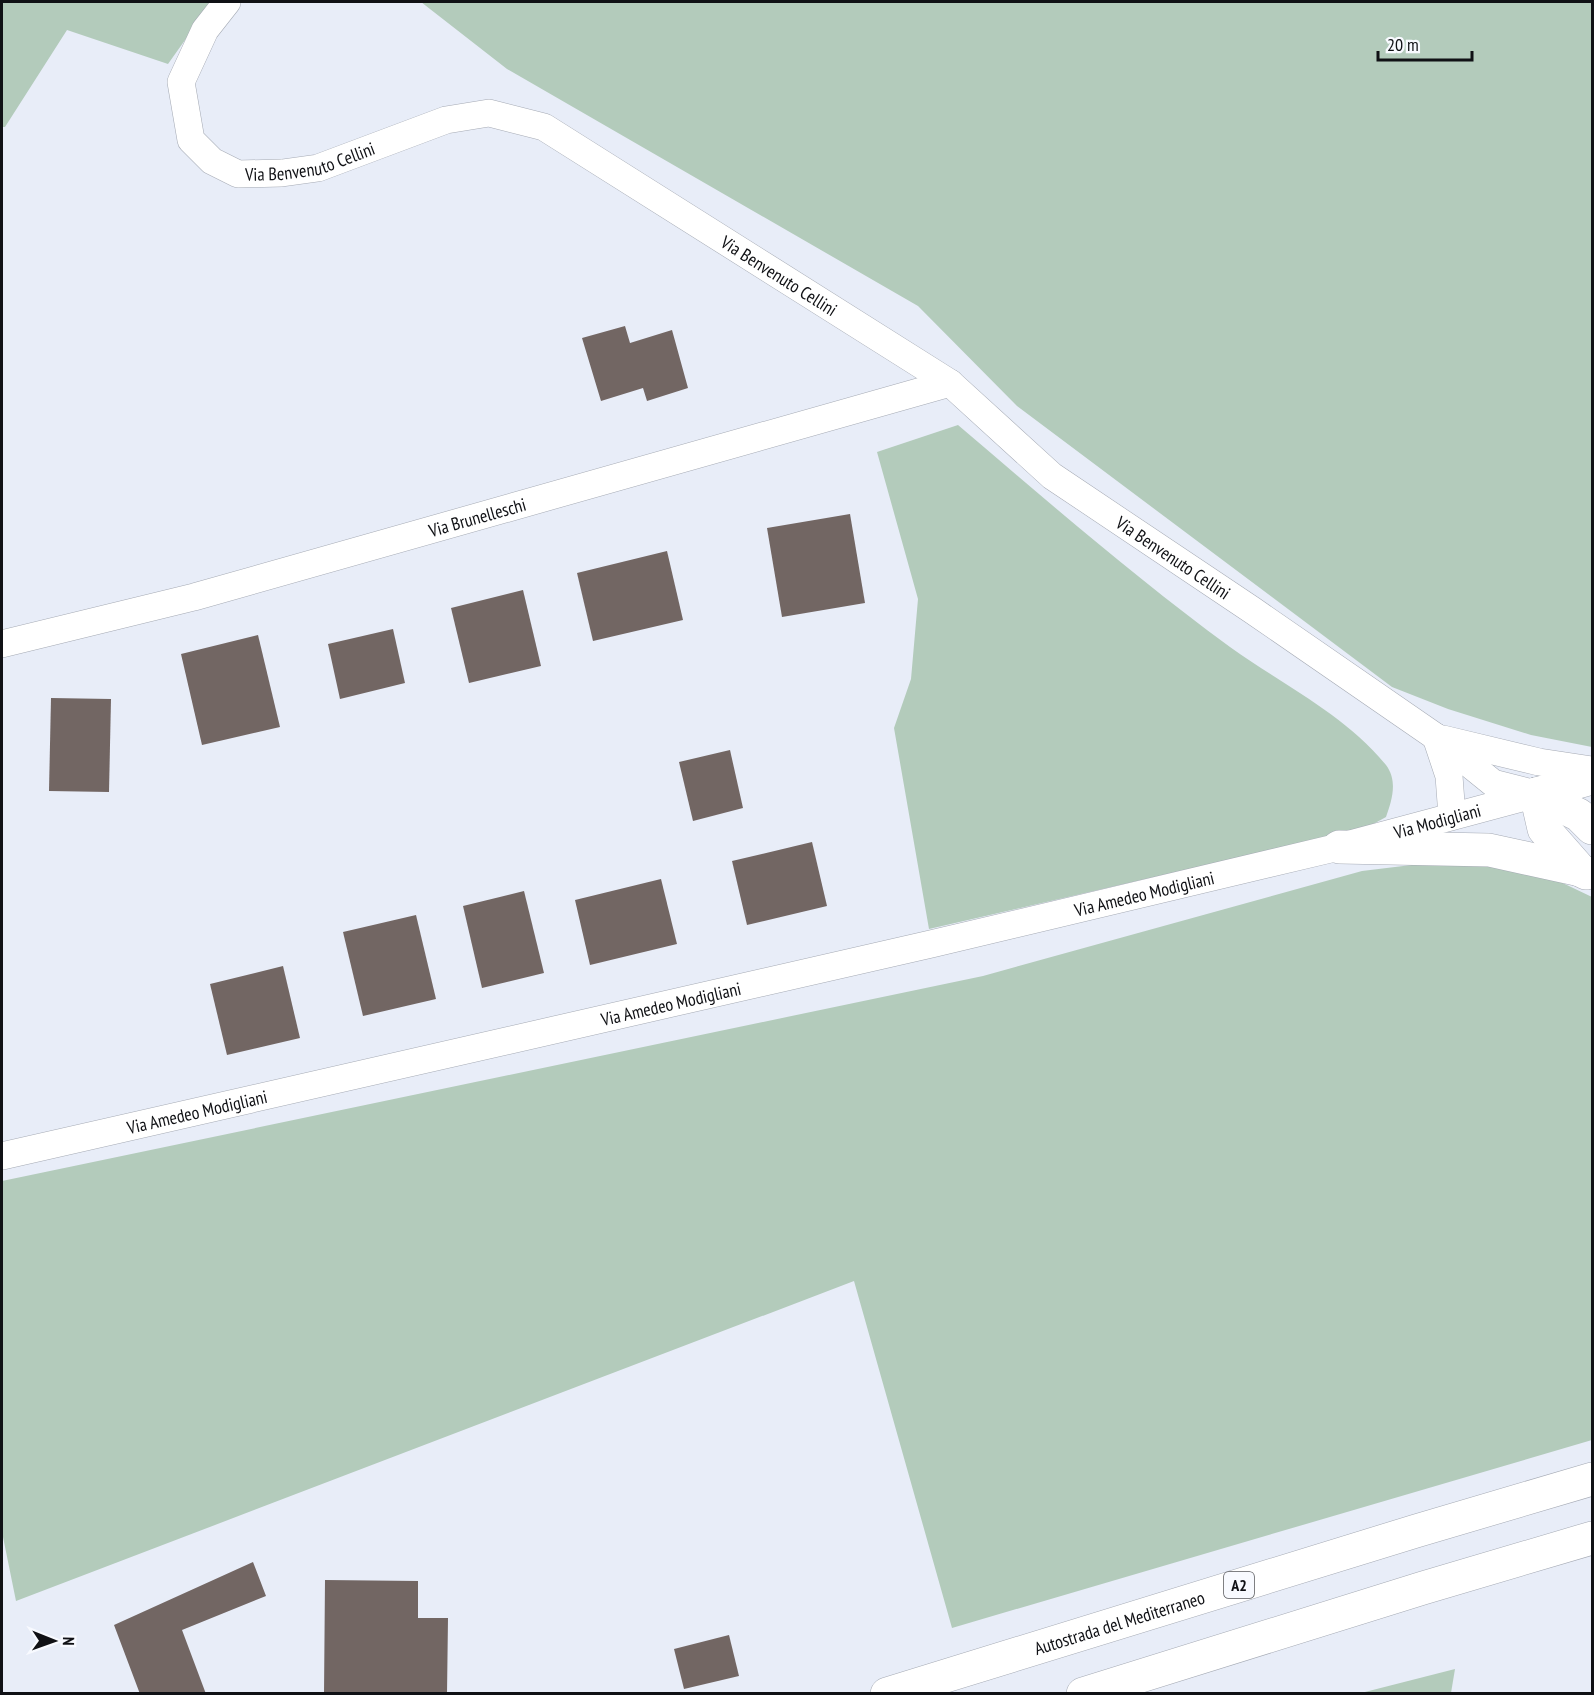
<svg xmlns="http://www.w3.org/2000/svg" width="1594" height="1695" viewBox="0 0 1594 1695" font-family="'PT Sans Narrow',sans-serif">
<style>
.green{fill:#b3cbbb}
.building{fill:#726663}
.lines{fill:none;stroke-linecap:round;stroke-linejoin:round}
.street-casing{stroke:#a5aab4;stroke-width:28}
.secondary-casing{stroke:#a5aab4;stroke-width:34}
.highway-casing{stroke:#a5aab4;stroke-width:34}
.street{stroke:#fff;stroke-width:27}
.secondary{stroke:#fff;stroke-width:33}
.highway{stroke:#fff;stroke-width:33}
.labels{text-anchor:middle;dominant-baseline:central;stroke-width:4.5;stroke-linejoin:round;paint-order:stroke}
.shield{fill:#f8faff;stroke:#56575b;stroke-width:1.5}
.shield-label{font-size:16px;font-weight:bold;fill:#101115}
.street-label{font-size:18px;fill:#101115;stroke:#f8faff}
</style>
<rect width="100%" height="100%" fill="#e8edf8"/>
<g class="green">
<polygon points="2,2 212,2 168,64 67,30 5,127 2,127"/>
<polygon points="421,2 1592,2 1592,747 1531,735 1448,709 1392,687 1017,406 918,306 507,69"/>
<path d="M 958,425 C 1047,501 1136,578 1230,647 C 1283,685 1344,714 1386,765 C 1398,781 1392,800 1386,817 L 1366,828 L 929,929 L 894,728 L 911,679 L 918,599 L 877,452 Z"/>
<polygon points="1461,859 1548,876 1592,897 1592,1440 952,1628 854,1281 16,1601 2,1532 2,1181 983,976 1362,871"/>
<polygon points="1455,1669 1451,1693 1361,1693"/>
</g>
<g class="building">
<polygon points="625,326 630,343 672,330 688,388 647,401 643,388 601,401 582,338"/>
<polygon points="850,514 865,603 782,617 767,528"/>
<polygon points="667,551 683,620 593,641 577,573"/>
<polygon points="523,590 541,666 469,683 451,608"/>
<polygon points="393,629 405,683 340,699 328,644"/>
<polygon points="258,635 280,727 202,745 181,654"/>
<polygon points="51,698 111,699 109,792 49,791"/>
<polygon points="730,750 743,808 693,821 679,762"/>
<polygon points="812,842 827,906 747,925 732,861"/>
<polygon points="661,879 677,944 590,965 575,900"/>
<polygon points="524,891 544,973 482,988 463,906"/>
<polygon points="416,915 436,999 363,1016 343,932"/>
<polygon points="283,966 300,1038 227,1055 210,984"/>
<polygon points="253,1562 266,1596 182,1630 206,1694 140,1694 114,1625"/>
<polygon points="325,1580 418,1581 418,1618 448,1618 447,1694 324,1694"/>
<polygon points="729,1635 739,1676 684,1689 674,1649"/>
</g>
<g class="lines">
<defs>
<g id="street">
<path id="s1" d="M 227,2 L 205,30 L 181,82 L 191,140 L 212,161 L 238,174 L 282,173 L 318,168 L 446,120 L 489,113 L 544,127 L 950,383 L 1052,476 L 1252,610 L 1436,737 L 1493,783 L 1536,794"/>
<path id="s2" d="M 2,644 L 194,597 L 950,383"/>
<polyline points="1436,737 1449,776 1452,816"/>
<polyline points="1443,739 1539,762 1592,770"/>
<path id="s3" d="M 2,1156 L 931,944 L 1339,847 L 1533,795"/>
</g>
<g id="secondary">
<polyline points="1536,794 1544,829 1580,870 1586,873"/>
<polyline points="1536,794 1579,815 1592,828"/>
<polyline points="1339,847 1489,850 1580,870"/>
</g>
<g id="highway">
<polyline points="1536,794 1592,778"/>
<path id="s4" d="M 887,1694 L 1416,1531 L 1592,1479"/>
<polyline points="1083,1694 1423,1588 1592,1538"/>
</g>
</defs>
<use href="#street" class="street-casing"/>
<use href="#secondary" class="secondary-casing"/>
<use href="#highway" class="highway-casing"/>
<use href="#street" class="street"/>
<use href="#secondary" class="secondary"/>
<use href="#highway" class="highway"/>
</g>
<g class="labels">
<rect class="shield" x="1224" y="1572" width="30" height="26" rx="4.5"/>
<g class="shield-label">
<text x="1239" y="1585">A2</text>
</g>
<g class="street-label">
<text stroke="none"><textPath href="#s1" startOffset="284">Via Benvenuto Cellini</textPath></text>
<text stroke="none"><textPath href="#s1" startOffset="806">Via Benvenuto Cellini</textPath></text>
<text stroke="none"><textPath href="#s2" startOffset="492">Via Brunelleschi</textPath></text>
<text stroke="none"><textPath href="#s1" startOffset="1292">Via Benvenuto Cellini</textPath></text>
<text stroke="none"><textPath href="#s3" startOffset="1474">Via Modigliani</textPath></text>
<text stroke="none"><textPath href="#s3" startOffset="1172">Via Amedeo Modigliani</textPath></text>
<text stroke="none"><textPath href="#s3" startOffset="686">Via Amedeo Modigliani</textPath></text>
<text stroke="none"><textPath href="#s3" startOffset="200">Via Amedeo Modigliani</textPath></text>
<text stroke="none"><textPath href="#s4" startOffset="243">Autostrada del Mediterraneo</textPath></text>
</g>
</g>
<rect width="1594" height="1695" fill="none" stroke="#101115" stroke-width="6"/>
<g transform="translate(54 1641) rotate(91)" stroke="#f8faff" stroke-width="4.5" paint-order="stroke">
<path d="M0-4.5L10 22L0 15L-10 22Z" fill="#101115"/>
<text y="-9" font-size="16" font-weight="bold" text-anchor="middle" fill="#101115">N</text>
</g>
<path d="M1378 51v9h94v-9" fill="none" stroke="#101115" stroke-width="3"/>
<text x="1387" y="51" font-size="18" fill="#101115" stroke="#f8faff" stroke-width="4.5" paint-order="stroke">20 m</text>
</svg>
